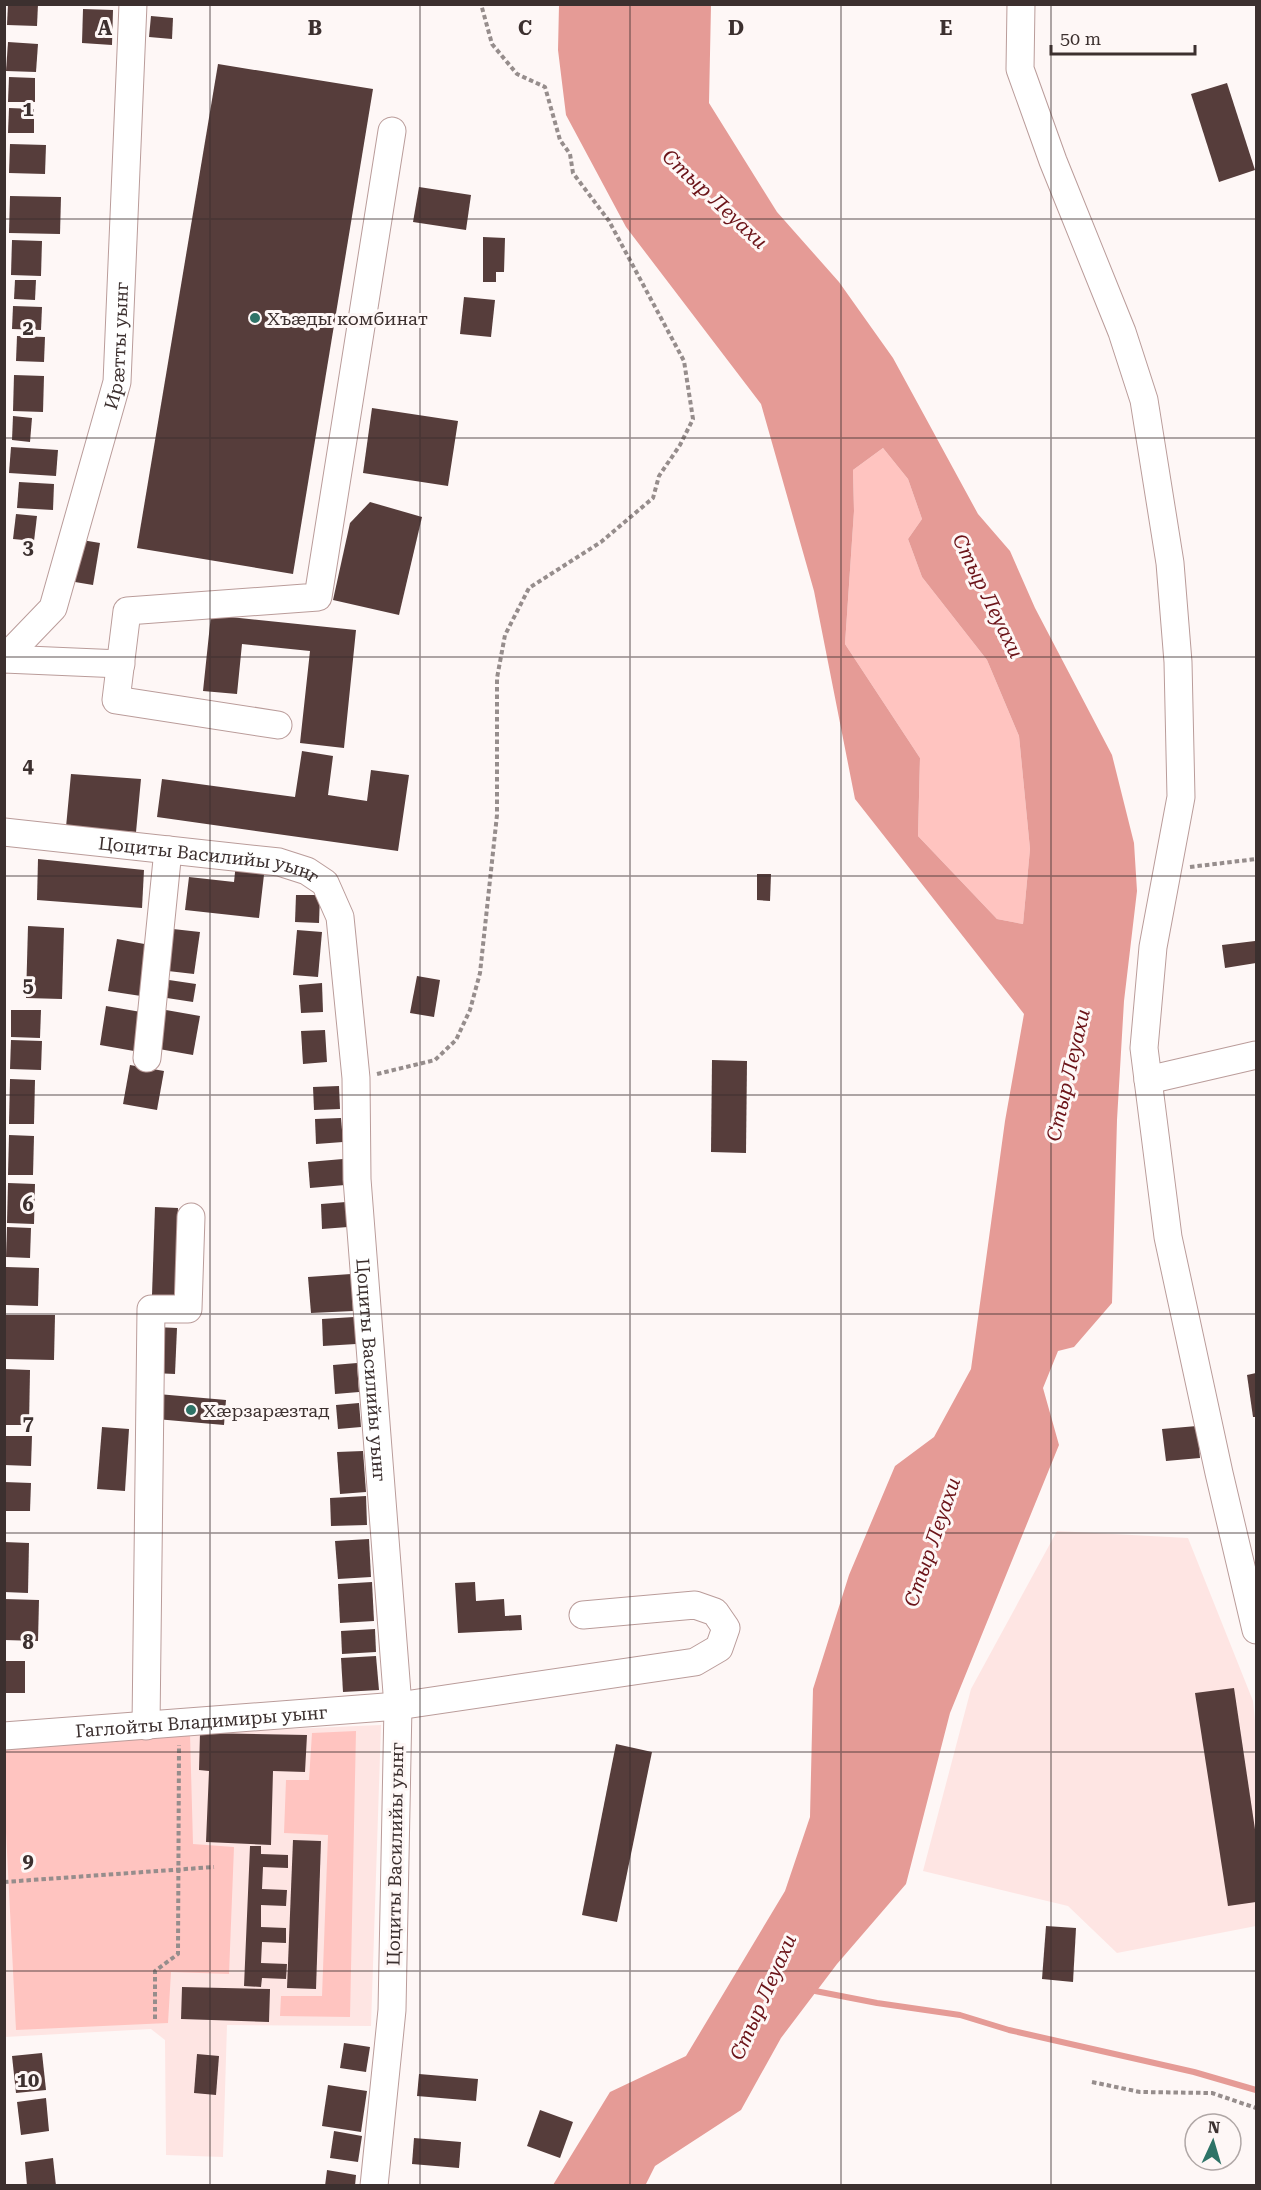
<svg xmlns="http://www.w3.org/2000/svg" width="1261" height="2190" viewBox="0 0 1261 2190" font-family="'Roboto Serif',serif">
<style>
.built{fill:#fee5e3}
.green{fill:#ffc4c0}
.water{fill:#e59b96;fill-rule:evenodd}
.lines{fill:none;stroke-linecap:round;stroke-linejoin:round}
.stream{stroke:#e59b96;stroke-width:6}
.building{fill:#563d3b}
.minor-casing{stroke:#ba9c9a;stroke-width:29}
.path{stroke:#968d8c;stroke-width:4;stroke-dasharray:4.5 3;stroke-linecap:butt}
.minor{stroke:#fff;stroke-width:27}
.grid{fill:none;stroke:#3c302f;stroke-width:1.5;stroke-opacity:0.55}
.poi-dot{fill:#2e7367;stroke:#fef7f6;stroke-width:2}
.labels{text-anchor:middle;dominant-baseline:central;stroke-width:6;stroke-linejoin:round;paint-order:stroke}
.poi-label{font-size:18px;fill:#3c302f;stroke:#fef7f6;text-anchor:start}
.street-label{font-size:18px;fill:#3c302f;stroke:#fef7f6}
.water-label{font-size:20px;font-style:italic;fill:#6b1318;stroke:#fef7f6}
.grid-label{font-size:20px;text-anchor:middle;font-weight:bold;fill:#3c302f;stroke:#fef7f6;stroke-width:6;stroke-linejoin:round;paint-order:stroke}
</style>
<rect width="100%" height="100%" fill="#fef7f6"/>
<g class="built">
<polygon points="1057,1531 1188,1538 1253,1701 1256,1730 1256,1926 1117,1953 1068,1906 923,1871 971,1689"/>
<polygon points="381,1725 371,2026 227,2025 223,2157 166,2155 165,2040 151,2029 5,2037 4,1741"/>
</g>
<g class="green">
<polygon points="883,448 908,479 922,519 908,539 922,577 987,660 1019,736 1030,849 1023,924 997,919 918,836 920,758 845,644 854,511 853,470"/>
<polygon points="356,1731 350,2017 280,2016 281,1996 322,1996 328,1835 284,1833 286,1780 309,1780 312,1733"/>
<polygon points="190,1734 193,1844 234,1847 229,1974 171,1972 168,2023 16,2030 5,1812 4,1749"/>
</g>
<path class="water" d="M 559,5 L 711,5 L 709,103 L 777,212 L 839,282 L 893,358 L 978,514 L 1010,551 L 1035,608 L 1112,755 L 1134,843 L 1137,891 L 1124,1001 L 1117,1120 L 1112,1303 L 1074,1347 L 1058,1351 L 1043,1388 L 1059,1445 L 950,1713 L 906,1884 L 837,1964 L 781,2038 L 741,2110 L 655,2166 L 645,2186 L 553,2185 L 610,2092 L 686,2056 L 785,1891 L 810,1817 L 813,1689 L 849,1575 L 895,1466 L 934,1437 L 971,1369 L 1005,1121 L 1024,1014 L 855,799 L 814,591 L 761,404 L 626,227 L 566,115 L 558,50 ZM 883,448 L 908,479 L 922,519 L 908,539 L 922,577 L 987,660 L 1019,736 L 1030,849 L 1023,924 L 997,919 L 918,836 L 920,758 L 845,644 L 854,511 L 853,470 Z"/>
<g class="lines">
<polyline class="stream" points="810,1990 877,2003 960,2015 1009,2030 1194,2072 1256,2090"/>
</g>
<g class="building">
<polygon points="8,4 38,4 37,26 7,25"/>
<polygon points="83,9 113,10 112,45 82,43"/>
<polygon points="151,16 173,18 172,39 149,37"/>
<polygon points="8,42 38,44 36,72 6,71"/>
<polygon points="218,64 373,89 293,574 137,548"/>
<polygon points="9,77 35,78 35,102 8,102"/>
<polygon points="1227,83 1255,170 1219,182 1191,94"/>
<polygon points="9,108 34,109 34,133 8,133"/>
<polygon points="10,144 46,145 45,174 9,173"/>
<polygon points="419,187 471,195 466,230 413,222"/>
<polygon points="10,196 61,197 60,234 9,233"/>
<polygon points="483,237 505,238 504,272 496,272 496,282 483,282"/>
<polygon points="12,240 42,241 41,276 11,275"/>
<polygon points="15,280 36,280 35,300 14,299"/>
<polygon points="464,297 495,300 491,337 460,334"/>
<polygon points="13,306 42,307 41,330 12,329"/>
<polygon points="17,336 45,337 44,362 16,361"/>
<polygon points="14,375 44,376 43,412 13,411"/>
<polygon points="372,408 458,421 448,486 363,473"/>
<polygon points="13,416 32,418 30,442 12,440"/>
<polygon points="11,447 58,450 56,476 9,473"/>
<polygon points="19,482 54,484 53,510 17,508"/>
<polygon points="370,502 422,517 399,615 333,600 350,523"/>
<polygon points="16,514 37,516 34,541 13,539"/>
<polygon points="82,540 100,543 93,585 75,582"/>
<polygon points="211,615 356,630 344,748 300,743 310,651 242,644 237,694 203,691"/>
<polygon points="302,751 333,756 328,795 367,801 371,770 409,775 398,851 157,817 162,779 295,797"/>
<polygon points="71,774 141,779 136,832 66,827"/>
<polygon points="38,859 144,870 142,908 37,900"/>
<polygon points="236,863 265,866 259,918 185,910 189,877 234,882"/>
<polygon points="757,874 771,874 770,901 757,900"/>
<polygon points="296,895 320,895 319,923 295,922"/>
<polygon points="28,926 64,928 62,999 26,998"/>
<polygon points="173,929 200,932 194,974 168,971"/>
<polygon points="297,930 322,932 318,977 293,975"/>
<polygon points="117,939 150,945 141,996 108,991"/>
<polygon points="1255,941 1256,963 1225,968 1222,945"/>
<polygon points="417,976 440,980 434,1017 410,1013"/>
<polygon points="169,980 196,984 193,1002 167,998"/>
<polygon points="322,983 323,1012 301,1013 299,985"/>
<polygon points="106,1006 141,1012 134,1051 100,1045"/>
<polygon points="11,1010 41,1010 40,1038 11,1037"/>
<polygon points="166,1010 200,1016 193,1055 159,1049"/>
<polygon points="325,1030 327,1062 303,1064 301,1031"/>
<polygon points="11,1040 42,1041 41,1070 10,1069"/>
<polygon points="712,1060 747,1061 746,1153 711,1152"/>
<polygon points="130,1065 164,1071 157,1110 123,1104"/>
<polygon points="10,1079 35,1080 34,1124 9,1124"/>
<polygon points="339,1086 340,1109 314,1110 313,1087"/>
<polygon points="341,1118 343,1142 316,1144 315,1119"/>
<polygon points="9,1135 34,1136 33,1175 8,1175"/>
<polygon points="343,1159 345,1185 310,1188 308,1162"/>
<polygon points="8,1183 35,1184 34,1224 7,1223"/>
<polygon points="346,1202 348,1227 322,1229 321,1204"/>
<polygon points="155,1207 178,1208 175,1296 152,1295"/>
<polygon points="7,1227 31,1228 30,1258 6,1257"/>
<polygon points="6,1267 39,1268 38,1306 6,1305"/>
<polygon points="351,1274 353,1311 311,1313 308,1277"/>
<polygon points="6,1315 55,1315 54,1360 4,1359"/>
<polygon points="354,1317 356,1344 323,1346 322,1319"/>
<polygon points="155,1327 177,1328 175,1374 153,1373"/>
<polygon points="357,1363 359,1392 335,1394 333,1365"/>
<polygon points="4,1369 30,1370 29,1425 4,1425"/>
<polygon points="1256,1373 1256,1417 1253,1417 1247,1375"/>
<polygon points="158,1394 226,1400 224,1425 156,1419"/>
<polygon points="359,1403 361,1427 338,1429 336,1405"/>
<polygon points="1197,1426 1200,1458 1166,1461 1162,1429"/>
<polygon points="102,1427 129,1429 125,1491 97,1489"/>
<polygon points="4,1436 32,1436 31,1466 4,1465"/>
<polygon points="363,1451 366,1492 340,1494 337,1452"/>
<polygon points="4,1482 31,1483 30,1511 4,1511"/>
<polygon points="366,1496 367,1525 331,1526 330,1498"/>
<polygon points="369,1539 371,1577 338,1579 335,1541"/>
<polygon points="4,1542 29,1543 28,1593 4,1592"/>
<polygon points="372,1582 374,1621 340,1623 338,1584"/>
<polygon points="475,1582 476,1601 504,1599 505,1616 521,1615 522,1630 458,1633 455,1583"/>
<polygon points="4,1599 39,1600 38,1641 4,1640"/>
<polygon points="375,1629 376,1652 342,1654 341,1631"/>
<polygon points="376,1656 379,1690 343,1692 341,1658"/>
<rect x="4" y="1661" width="21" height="32"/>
<polygon points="1234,1688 1256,1836 1256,1902 1228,1906 1195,1693"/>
<polygon points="200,1733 307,1735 305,1772 273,1771 271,1845 206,1842 209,1771 199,1770"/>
<polygon points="616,1744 652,1752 617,1922 582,1915"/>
<polygon points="293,1840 321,1841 316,1989 287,1988"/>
<polygon points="250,1846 261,1846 261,1854 288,1855 288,1868 263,1867 262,1889 287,1890 286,1906 261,1905 261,1927 286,1928 286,1943 262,1942 261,1963 287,1964 286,1979 262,1978 261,1987 244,1986"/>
<polygon points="1046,1926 1076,1928 1073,1982 1042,1979"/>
<polygon points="182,1987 270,1989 269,2022 181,2019"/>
<polygon points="344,2043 370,2047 366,2072 340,2068"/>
<polygon points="42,2053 46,2090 16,2093 12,2056"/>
<polygon points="197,2054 219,2056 216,2095 194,2093"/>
<polygon points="419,2074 478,2079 476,2101 417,2096"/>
<polygon points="328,2085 367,2091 361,2132 322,2126"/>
<polygon points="46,2098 49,2131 21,2135 17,2102"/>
<polygon points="540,2110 573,2122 560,2158 527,2146"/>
<polygon points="334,2131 362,2136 358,2162 330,2158"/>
<polygon points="414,2138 461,2142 459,2168 412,2164"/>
<polygon points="53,2158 56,2186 27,2186 25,2162"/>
<polygon points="327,2170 356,2175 355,2186 325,2186"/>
</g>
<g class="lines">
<defs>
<g id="minor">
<polyline points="1021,4 1020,69 1053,161 1122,332 1144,400 1170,563 1178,662 1181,797 1153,947 1144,1048 1168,1237 1219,1473 1256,1630"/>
<path id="s1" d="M 4,659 L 53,608 L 117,382 L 133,4"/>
<polyline points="4,659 121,664"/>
<polyline points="278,725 116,700 127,611 318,597 392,131"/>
<path id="s2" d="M 4,832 L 279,862 L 307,871 L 325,883 L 340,917 L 356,1078 L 357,1179 L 398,1706 L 392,2010 L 374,2186"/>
<polyline points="147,1058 168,850"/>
<polyline points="1148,1080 1256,1055"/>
<polyline points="146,1726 151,1309 188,1309 191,1217"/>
<path id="s3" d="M 4,1736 L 398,1706 L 695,1662 L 719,1648 L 726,1628 L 715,1612 L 695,1605 L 583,1615"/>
</g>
</defs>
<use href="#minor" class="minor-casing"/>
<g class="path">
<polyline points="1190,867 1256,859"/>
<polyline points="377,1074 435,1060 456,1040 470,1010 480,973 497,815 497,678 505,635 529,588 601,542 653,498 659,476 680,445 693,419 684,361 609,221 573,173 570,154 560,140 545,87 517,74 492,44 481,4"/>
<polyline points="4,1882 214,1867"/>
<polyline points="155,2019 155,1971 178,1954 179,1745"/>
<polyline points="1092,2082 1140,2092 1212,2093 1256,2108"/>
</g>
<use href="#minor" class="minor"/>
</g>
<path class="grid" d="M 210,4 L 210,2186M 420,4 L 420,2186M 630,4 L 630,2186M 841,4 L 841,2186M 1051,4 L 1051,2186M 4,219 L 1256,219M 4,438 L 1256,438M 4,657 L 1256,657M 4,876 L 1256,876M 4,1095 L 1256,1095M 4,1314 L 1256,1314M 4,1533 L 1256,1533M 4,1752 L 1256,1752M 4,1971 L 1256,1971"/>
<g class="poi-dot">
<circle cx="255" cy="318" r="6"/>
<circle cx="191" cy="1410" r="6"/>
</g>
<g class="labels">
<g class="poi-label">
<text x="267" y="318">Хъæды комбинат</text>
<text x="203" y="1410">Хæрзарæзтад</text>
</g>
<g class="street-label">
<text stroke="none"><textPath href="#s1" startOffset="342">Ирæтты уынг</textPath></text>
<text stroke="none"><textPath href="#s2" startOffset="207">Цоциты Василийы уынг</textPath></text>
<text stroke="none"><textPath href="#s2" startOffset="819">Цоциты Василийы уынг</textPath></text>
<text stroke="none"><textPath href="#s3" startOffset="198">Гаглойты Владимиры уынг</textPath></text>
<text transform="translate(395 1854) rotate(-89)">Цоциты Василийы уынг</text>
</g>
<g class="water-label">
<text transform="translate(715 199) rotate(43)">Стыр Леуахи</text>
<text transform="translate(988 596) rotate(64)">Стыр Леуахи</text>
<text transform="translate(1068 1075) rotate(-77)">Стыр Леуахи</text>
<text transform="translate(932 1542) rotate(-71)">Стыр Леуахи</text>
<text transform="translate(763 1997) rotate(-66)">Стыр Леуахи</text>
</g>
</g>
<g class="grid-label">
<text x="105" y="35">A</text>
<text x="315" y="35">B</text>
<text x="525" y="35">C</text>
<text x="736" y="35">D</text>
<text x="946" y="35">E</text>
<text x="28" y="116">1</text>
<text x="28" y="335">2</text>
<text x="28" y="554">3</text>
<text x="28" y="773">4</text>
<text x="28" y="992">5</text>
<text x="28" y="1211">6</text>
<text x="28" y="1430">7</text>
<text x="28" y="1649">8</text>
<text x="28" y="1868">9</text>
<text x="28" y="2087">10</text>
</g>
<rect width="1261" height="2190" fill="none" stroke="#3c302f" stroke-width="12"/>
<g transform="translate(1213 2142) rotate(4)"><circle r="28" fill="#fef7f6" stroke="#b0a7a6" stroke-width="1.5"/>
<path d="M0-4.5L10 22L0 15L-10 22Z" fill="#2e7367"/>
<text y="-9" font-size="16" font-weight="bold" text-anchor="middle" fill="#3c302f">N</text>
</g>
<path d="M1051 45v9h144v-9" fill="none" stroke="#3c302f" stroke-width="3"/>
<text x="1060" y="45" font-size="18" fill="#3c302f" stroke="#fef7f6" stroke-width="4.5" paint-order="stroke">50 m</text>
</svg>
